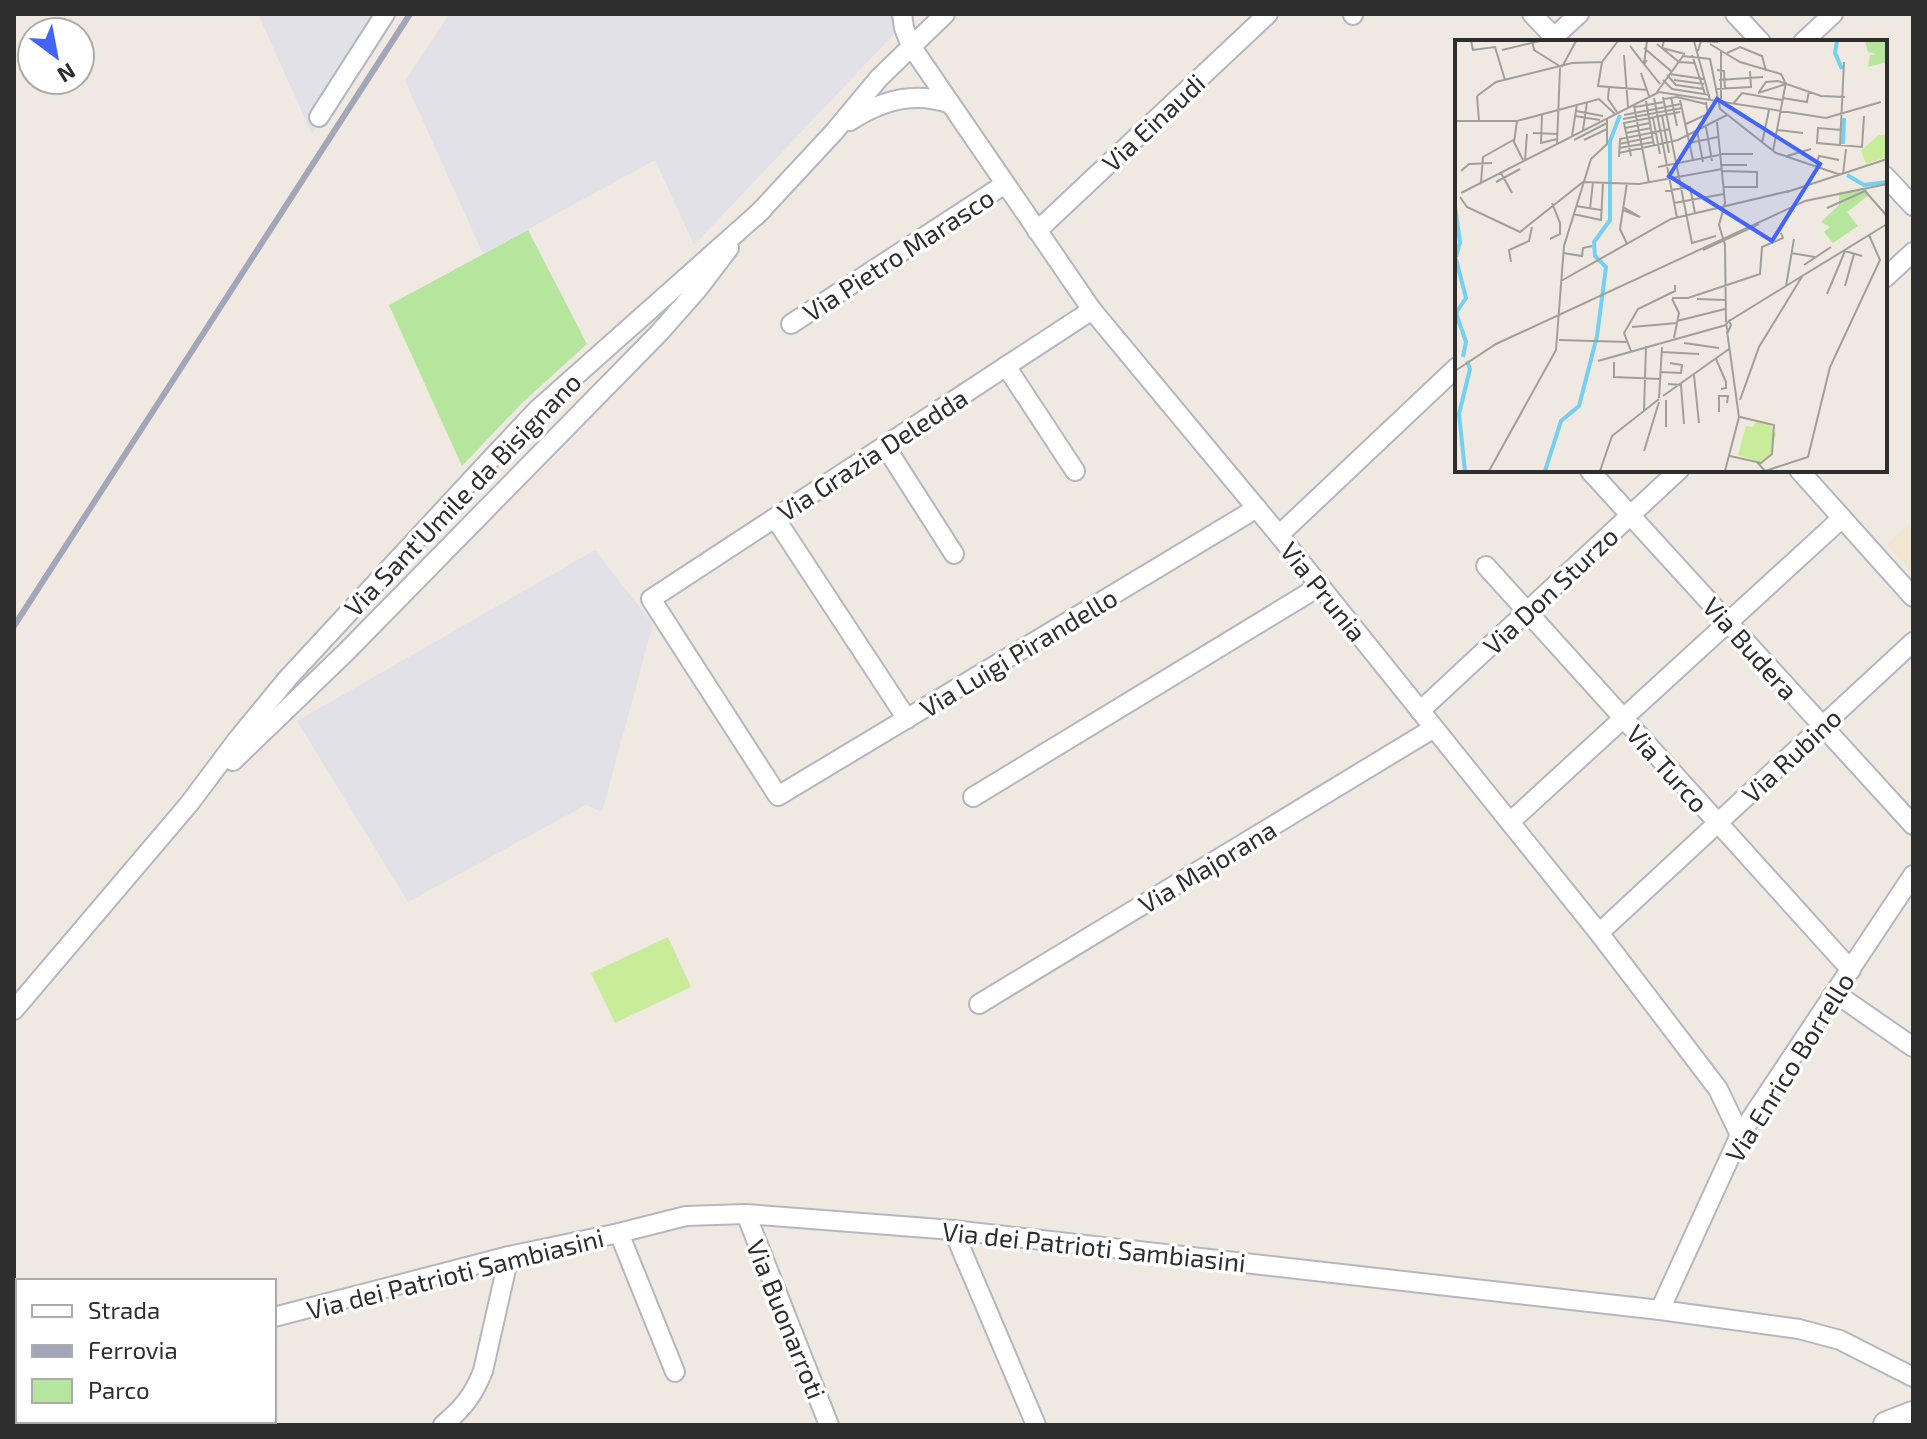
<svg xmlns="http://www.w3.org/2000/svg" width="1927" height="1439" viewBox="0 0 1927 1439" font-family="'Exo 2',sans-serif">
<style>
.industrial{fill:#e3e1e8}
.education{fill:#f0e6d1}
.green{fill:#b6e59e}
.pitch{fill:#c9ec9a}
.lines{fill:none;stroke-linecap:round;stroke-linejoin:round}
.street-casing{stroke:#b4b7c1;stroke-width:22}
.secondary-casing{stroke:#b4b7c1;stroke-width:30}
.street{stroke:#fff;stroke-width:18}
.secondary{stroke:#fff;stroke-width:26}
.rail{stroke:#a3a6b8;stroke-width:6}
.labels{text-anchor:middle;dominant-baseline:central;stroke-width:7;stroke-linejoin:round;paint-order:stroke}
.street-label{font-size:26px;fill:#2e2e2e;stroke:#fff}
.inset-river{fill:none;stroke:#75cff0;stroke-width:4}
.inset-road{fill:none;stroke:#a29e99;stroke-width:2}
.view{fill:#4264fb;fill-opacity:0.15;stroke:#4264fb;stroke-width:4}
.inset-edge{fill:none;stroke:#2e2e2e;stroke-width:4}
</style>
<rect width="100%" height="100%" fill="#efe9e1"/>
<g class="industrial">
<polygon points="258,14 391,14 312,134"/>
<polygon points="449,14 894,14 898,30 694,245 655,160 483,254 405,81"/>
<polygon points="595,550 653,624 602,812 586,805 408,902 297,721"/>
</g>
<polygon class="education" points="1913,521 1913,574 1887,544"/>
<polygon class="green" points="528,230 587,344 522,403 462,466 389,305"/>
<polygon class="pitch" points="668,937 691,987 615,1023 591,973"/>
<g class="lines">
<defs>
<g id="street">
<polyline points="902,14 904,28 911,46 1092,310 1279,535 1599,933 1718,1089 1740,1135"/>
<polyline points="1353,14 1353,15"/>
<polyline points="1532,14 1554,37 1579,14"/>
<polyline points="1735,14 1761,42"/>
<polyline points="1803,42 1833,14"/>
<polyline points="319,117 385,14"/>
<path d="M 850,121 C 880,101 913,91 948,103"/>
<polyline points="1885,176 1913,206"/>
<polyline points="756,216 834,132 879,78 945,14"/>
<polyline points="1037,231 1268,14"/>
<polyline points="1885,278 1913,252"/>
<polyline points="1092,310 651,599 778,796 1257,508"/>
<polyline points="791,324 1005,184"/>
<polyline points="1006,366 1075,471"/>
<polyline points="885,446 954,554"/>
<polyline points="1799,470 1913,597"/>
<polyline points="1590,471 1913,825"/>
<polyline points="775,518 907,719"/>
<polyline points="1279,535 1457,367"/>
<polyline points="1486,566 1851,970"/>
<polyline points="1420,711 1679,470"/>
<polyline points="233,761 347,651 659,333 697,290 729,248"/>
<polyline points="973,797 1320,586"/>
<polyline points="1510,822 1842,518"/>
<polyline points="1599,933 1913,642"/>
<polyline points="1835,993 1913,1047"/>
<polyline points="979,1004 1434,728"/>
<polyline points="14,1010 189,804 237,740 288,678 489,461 537,410 762,210"/>
<polyline points="746,1214 829,1425"/>
<polyline points="953,1230 1036,1425"/>
<polyline points="619,1233 675,1372"/>
<polyline points="1660,1310 1740,1135 1913,875"/>
<polyline points="274,1317 509,1256 619,1233 686,1216 746,1214 953,1230 1660,1310 1799,1329 1840,1340 1913,1377"/>
<polyline points="14,1385 18,1384"/>
<polyline points="55,1421 57,1425"/>
<path d="M 443,1425 C 463,1408 473,1396 483,1371 L 509,1256"/>
</g>
<polyline id="secondary" points="1887,1425 1913,1415"/>
</defs>
<use href="#street" class="street-casing"/>
<use href="#secondary" class="secondary-casing"/>
<use href="#street" class="street"/>
<use href="#secondary" class="secondary"/>
<polyline class="rail" points="14,626 410,14"/>
</g>
<g class="labels">
<g class="street-label">
<text transform="translate(1153 122) rotate(-43)">Via Einaudi</text>
<text transform="translate(898 254) rotate(-33)">Via Pietro Marasco</text>
<text transform="translate(872 454) rotate(-33)">Via Grazia Deledda</text>
<text transform="translate(462 494) rotate(-46)">Via Sant'Umile da Bisignano</text>
<text transform="translate(1550 590) rotate(-43)">Via Don Sturzo</text>
<text transform="translate(1324 591) rotate(51)">Via Prunia</text>
<text transform="translate(1751 648) rotate(48)">Via Budera</text>
<text transform="translate(1018 652) rotate(-31)">Via Luigi Pirandello</text>
<text transform="translate(1791 755) rotate(-43)">Via Rubino</text>
<text transform="translate(1668 768) rotate(48)">Via Turco</text>
<text transform="translate(1207 866) rotate(-31)">Via Majorana</text>
<text transform="translate(1789 1067) rotate(-58)">Via Enrico Borrello</text>
<text transform="translate(1094 1246) rotate(6)">Via dei Patrioti Sambiasini</text>
<text transform="translate(455 1273) rotate(-14)">Via dei Patrioti Sambiasini</text>
<text transform="translate(787 1319) rotate(68)">Via Buonarroti</text>
</g>
</g>
<g transform="translate(1455 40)">
<rect width="432" height="432" fill="#efe9e1"/>
<path d="M 410,1 L 432,1 L 432,22 L 413,27 L 415,15 L 422,14 L 413,12 ZM 411,148 L 414,155 L 392,172 L 403,186 L 378,203 L 369,192 L 375,187 L 366,182 L 384,165 L 384,152 Z" fill="#b6e59e"/>
<path d="M 424,95 L 431,95 L 432,117 L 411,124 L 406,110 ZM 302,380 L 314,383 L 321,394 L 316,414 L 305,422 L 283,415 L 291,386 L 298,387 Z" fill="#c9ec9a"/>
<path class="inset-river" d="M 382,1 L 380,13 L 387,29M 388,104 L 389,78M 392,135 L 409,145 L 432,142M 0,166 L 5,202 L 1,217M 1,219 L 11,258 L 1,273 L 11,302 L 8,317M 10,431 L 4,374 L 15,329 L 12,321M 90,431 L 106,381 L 124,366 L 142,296 L 151,227 L 140,216 L 139,202 L 155,180 L 155,101 L 165,75"/>
<path class="inset-road" d="M 16,1 L 18,10 L 40,7 L 50,40M 77,1 L 79,10 L 106,27M 192,1 L 189,24 L 205,44M 209,1 L 207,8 L 230,14M 239,1 L 255,60M 202,4 L 224,22 L 239,23M 255,4 L 285,22 L 326,34 L 330,42M 175,6 L 189,24 L 192,20M 189,8 L 216,31M 47,10 L 85,1M 243,11 L 246,1 L 263,2M 272,13 L 285,7 L 307,16 L 311,31M 169,15 L 173,67M 237,15 L 250,54M 147,22 L 143,46 L 192,50M 147,22 L 163,1M 107,27 L 121,1M 262,30 L 269,31 L 270,49M 186,33 L 194,56M 214,34 L 249,39M 212,35 L 221,45 L 249,49M 208,40 L 217,49 L 255,55M 219,40 L 249,44M 264,40 L 308,37M 154,47 L 153,59 L 162,72M 260,49 L 296,47 L 295,31M 202,52 L 228,16 L 255,19 L 265,69 L 321,113 L 386,135M 304,52 L 311,42 L 323,41 L 366,56 L 390,57M 303,53 L 331,44M 22,56 L 41,42 L 117,23 L 147,22M 22,56 L 24,81M 208,57 L 237,203 L 261,196M 216,57 L 222,86M 199,58 L 222,178M 328,58 L 352,62 L 354,51M 209,59 L 222,57 L 251,64M 266,59 L 266,11M 225,60 L 238,120M 191,61 L 199,106M 278,64 L 287,53 L 327,60M 179,66 L 194,143M 180,67 L 209,62M 121,71 L 148,76M 87,75 L 86,103 L 102,99M 169,75 L 226,64M 120,76 L 145,80M 207,76 L 214,113M 198,78 L 205,114M 168,79 L 227,68M 0,81 L 62,81 L 144,59 L 160,74M 62,81 L 59,102 L 68,120M 262,82 L 270,163 L 264,185 L 270,205 L 271,282M 231,84 L 253,74 L 251,62M 251,87 L 257,121M 170,88 L 195,83M 128,90 L 132,62M 322,90 L 348,93M 387,90 L 363,88 L 362,103 L 407,107 L 409,76M 242,91 L 248,122M 78,93 L 103,94M 171,93 L 196,88M 117,96 L 122,64M 119,100 L 152,83M 129,100 L 152,89M 234,103 L 263,97M 307,103 L 314,70M 102,104 L 105,28M 164,104 L 197,97M 385,105 L 389,22M 164,108 L 199,102M 318,111 L 331,42M 164,113 L 223,100 L 272,75M 265,114 L 298,114M 176,116 L 169,83 L 225,72M 332,116 L 356,109M 164,117 L 165,99 L 215,89M 70,120 L 72,94M 266,125 L 292,125M 361,126 L 364,116 L 384,120M 203,127 L 264,115M 6,131 L 14,124 L 37,123M 267,131 L 302,132 L 302,147 L 269,147M 46,133 L 57,153 L 50,140M 388,134 L 391,109M 41,142 L 65,129M 26,143 L 28,117 L 60,99M 172,143 L 165,189 L 172,204M 210,151 L 235,147 L 240,173M 332,152 L 432,119M 6,153 L 204,52 L 371,78 L 426,62M 5,157 L 12,167 L 65,192 L 128,142 L 184,144 L 267,129M 219,163 L 269,154M 121,166 L 146,170M 372,168 L 410,151 L 432,176M 135,169 L 138,142M 168,170 L 185,177 L 168,167M 118,174 L 146,180 L 148,143M 95,199 L 105,194 L 105,183 L 97,163M 248,210 L 304,184M 108,213 L 127,216 L 128,208 L 137,206M 336,213 L 360,217M 56,222 L 54,210 L 74,201 L 77,187M 349,225 L 376,207M 106,241 L 216,179 L 334,151M 331,246 L 339,199M 390,246 L 399,214M 372,254 L 390,211 L 407,216M 217,258 L 233,258 L 305,234 L 307,207 L 328,198 L 326,193M 217,259 L 224,273 L 219,298M 242,259 L 270,260M 222,281 L 270,269M 274,281 L 432,184M 274,281 L 276,285 L 273,292 L 271,284 ZM 177,287 L 222,283M 104,300 L 172,302M 229,303 L 264,308M 176,311 L 169,293 L 183,269 L 220,251 L 220,245M 207,312 L 244,314M 261,319 L 271,342 L 271,348 L 266,349M 143,321 L 271,285M 159,322 L 159,337 L 205,339M 0,331 L 41,304 L 350,161 L 432,144M 206,332 L 226,333 L 227,325 L 215,323M 239,335 L 244,383M 213,344 L 226,345 L 229,384M 208,356 L 274,309M 204,358 L 207,307M 285,360 L 304,307 L 348,235M 189,371 L 191,306M 264,372 L 264,356 L 273,356 L 272,363M 211,387 L 211,360M 189,411 L 204,362M 275,416 L 306,423 L 317,414 L 319,385 L 285,377M 302,422 L 310,431 L 353,417 L 375,327 L 425,220 L 414,195M 34,431 L 101,310 L 109,206 L 136,119 L 152,104 L 152,78M 145,431 L 157,396 L 204,359M 270,431 L 284,377 L 272,291"/>
<path class="view" d="M 262,59 L 365,124 L 317,201 L 214,136 Z"/>
<rect width="432" height="432" class="inset-edge"/>
</g>
<rect width="1927" height="1439" fill="none" stroke="#2e2e2e" stroke-width="32"/>
<rect x="16" y="1279" width="260" height="144" fill="#ffffff" stroke="#ababab" stroke-width="2"/>
<rect x="32" y="1305" width="40" height="12" fill="#ffffff" stroke="#ababab" stroke-width="2"/>
<text x="88" y="1319" font-size="24" fill="#2e2e2e">Strada</text>
<rect x="32" y="1345" width="40" height="12" fill="#a3a6b8" stroke="#ababab" stroke-width="2"/>
<text x="88" y="1359" font-size="24" fill="#2e2e2e">Ferrovia</text>
<rect x="32" y="1379" width="40" height="24" fill="#b6e59e" stroke="#ababab" stroke-width="2"/>
<text x="88" y="1399" font-size="24" fill="#2e2e2e">Parco</text>
<g transform="translate(56 56) rotate(148)"><circle r="38" fill="#ffffff" stroke="#ababab" stroke-width="2"/>
<path d="M0-6L14 30L0 20L-14 30Z" fill="#4264fb"/>
<text y="-12" font-size="22" font-weight="bold" text-anchor="middle" fill="#2e2e2e">N</text>
</g>
</svg>
